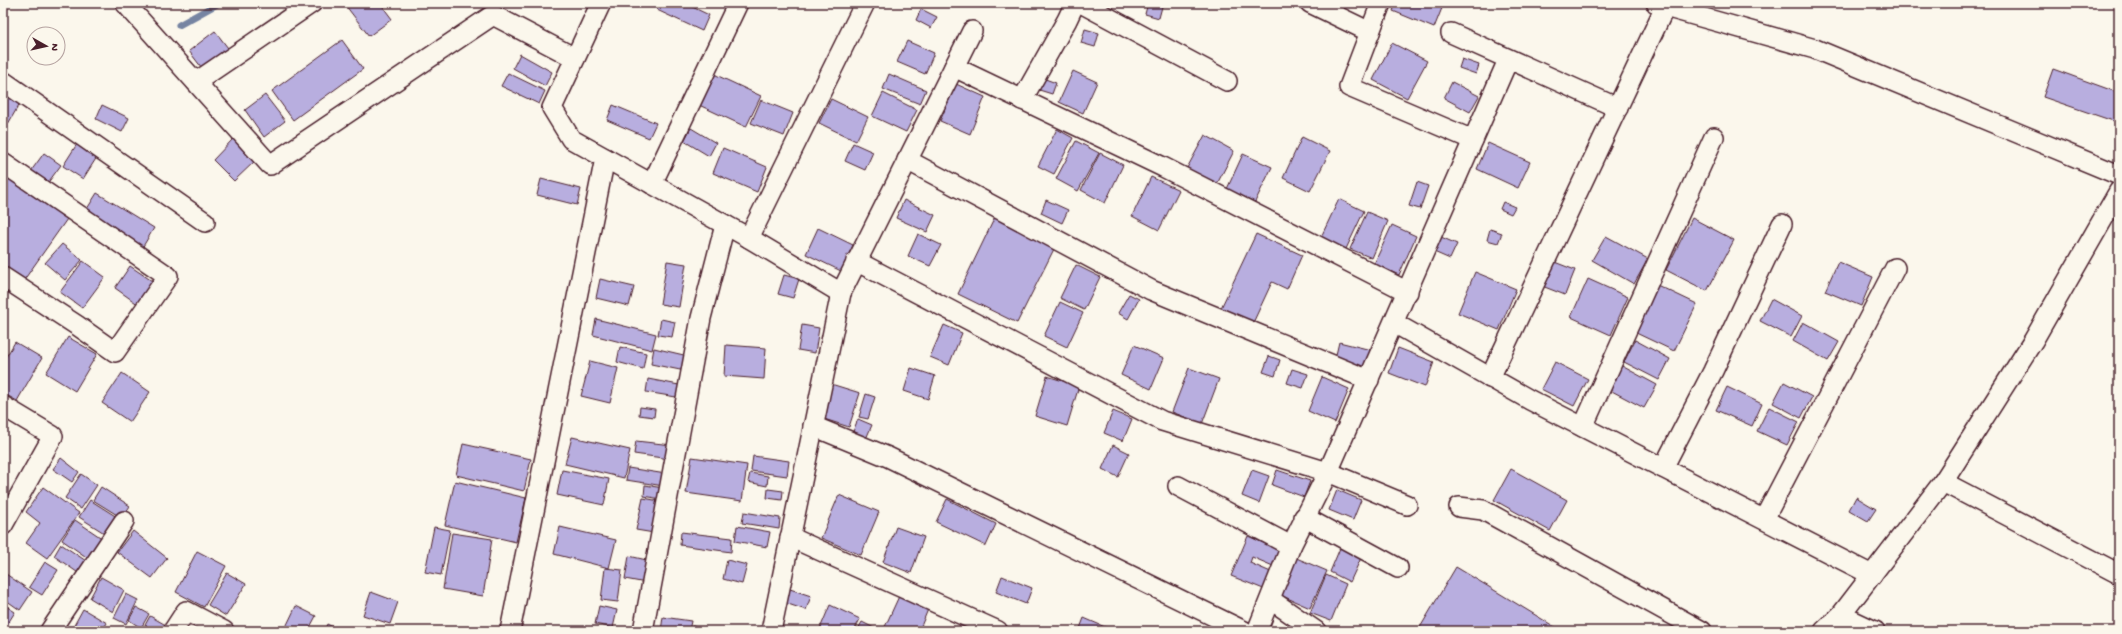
<svg xmlns="http://www.w3.org/2000/svg" width="2122" height="634" viewBox="0 0 2122 634" font-family="'Gochi Hand',sans-serif">
<style>
.lines{fill:none;stroke-linecap:round;stroke-linejoin:round}
.stream{stroke:#7684a2;stroke-width:7}
.building{fill:#b8aedf;stroke:#4a1f2b}
.minor-casing{stroke:#4a1f2b;stroke-width:22}
.minor{stroke:#fbf7ec;stroke-width:19}
</style>
<rect width="100%" height="100%" fill="#fbf7ec"/>
<filter id="ink" filterUnits="userSpaceOnUse"><feTurbulence type="fractalNoise" baseFrequency=".025" numOctaves="2"/><feDisplacementMap in="SourceGraphic" scale="8" xChannelSelector="R" yChannelSelector="G"/><feConvolveMatrix kernelMatrix="1 2 1 2 8 2 1 2 1" color-interpolation-filters="sRGB"/></filter>
<g filter="url(#ink)">
<g class="lines">
<polyline class="stream" points="179,25 219,3"/>
</g>
<g class="building">
<polygon points="350,3 380,3 392,19 369,36 346,6"/>
<polygon points="660,3 684,3 709,15 702,31 657,10"/>
<polygon points="1148,3 1163,3 1159,18 1145,14"/>
<polygon points="1396,3 1444,3 1434,28 1393,11"/>
<polygon points="921,9 937,17 931,28 916,20"/>
<polygon points="1085,29 1099,33 1095,47 1081,43"/>
<polygon points="215,31 231,52 205,72 189,51"/>
<polygon points="342,40 363,69 293,120 272,91"/>
<polygon points="907,41 934,53 925,74 897,62"/>
<polygon points="1392,43 1427,61 1407,98 1373,80"/>
<polygon points="520,54 552,72 545,86 513,68"/>
<polygon points="1462,59 1479,65 1476,74 1459,68"/>
<polygon points="2053,69 2119,93 2119,123 2043,97"/>
<polygon points="1073,71 1097,82 1083,113 1059,102"/>
<polygon points="508,73 545,91 539,104 501,86"/>
<polygon points="714,74 761,96 746,127 699,105"/>
<polygon points="889,74 926,90 920,104 883,89"/>
<polygon points="1040,77 1056,83 1052,94 1036,89"/>
<polygon points="1452,82 1479,96 1470,112 1444,98"/>
<polygon points="956,84 985,97 970,134 940,121"/>
<polygon points="3,93 20,103 8,124 3,121"/>
<polygon points="883,93 917,110 906,132 872,116"/>
<polygon points="265,95 285,121 264,137 245,110"/>
<polygon points="831,99 868,117 856,141 819,123"/>
<polygon points="761,100 793,113 784,136 751,123"/>
<polygon points="102,105 129,118 122,132 96,119"/>
<polygon points="613,105 656,123 649,138 607,120"/>
<polygon points="691,128 716,143 709,156 684,141"/>
<polygon points="1057,129 1073,138 1054,174 1038,166"/>
<polygon points="1205,135 1234,151 1217,184 1187,168"/>
<polygon points="1302,137 1330,151 1310,191 1283,178"/>
<polygon points="233,139 255,161 234,181 213,160"/>
<polygon points="1076,141 1099,153 1078,191 1056,179"/>
<polygon points="853,143 873,152 865,170 845,161"/>
<polygon points="1488,143 1530,162 1518,188 1477,169"/>
<polygon points="77,144 97,157 83,179 63,166"/>
<polygon points="723,148 767,167 757,192 713,173"/>
<polygon points="44,153 61,165 47,184 31,171"/>
<polygon points="1100,153 1123,165 1105,203 1081,190"/>
<polygon points="1243,154 1272,167 1255,202 1227,189"/>
<polygon points="3,173 67,219 24,280 3,265"/>
<polygon points="1151,177 1179,190 1159,230 1132,216"/>
<polygon points="541,179 581,189 577,205 537,195"/>
<polygon points="1417,182 1428,186 1420,209 1409,206"/>
<polygon points="97,193 154,228 142,248 85,212"/>
<polygon points="1339,199 1364,211 1346,249 1321,237"/>
<polygon points="904,200 935,215 927,232 896,218"/>
<polygon points="1046,200 1068,210 1062,223 1041,213"/>
<polygon points="1503,202 1515,207 1511,214 1500,209"/>
<polygon points="1367,212 1388,221 1372,258 1350,249"/>
<polygon points="995,217 1055,247 1017,323 958,294"/>
<polygon points="1692,218 1734,240 1707,291 1666,270"/>
<polygon points="1392,225 1416,236 1399,275 1374,264"/>
<polygon points="818,228 853,245 841,271 806,254"/>
<polygon points="1490,229 1502,233 1498,243 1487,240"/>
<polygon points="918,234 941,245 930,266 908,256"/>
<polygon points="1256,234 1302,255 1287,289 1272,282 1252,325 1220,310"/>
<polygon points="1606,236 1648,259 1634,284 1592,260"/>
<polygon points="1441,237 1457,244 1450,259 1434,252"/>
<polygon points="62,244 82,260 65,280 45,263"/>
<polygon points="83,261 105,277 82,308 60,292"/>
<polygon points="667,261 686,264 679,307 660,304"/>
<polygon points="1552,261 1575,270 1565,295 1542,286"/>
<polygon points="1838,262 1873,277 1861,306 1825,291"/>
<polygon points="1076,265 1100,277 1084,310 1060,298"/>
<polygon points="130,266 155,283 139,305 115,288"/>
<polygon points="1475,272 1516,289 1499,330 1458,313"/>
<polygon points="784,275 799,279 793,298 778,294"/>
<polygon points="600,279 634,287 629,306 596,298"/>
<polygon points="1588,279 1628,297 1611,335 1571,317"/>
<polygon points="1657,285 1697,304 1674,351 1634,332"/>
<polygon points="1129,294 1139,299 1128,319 1118,313"/>
<polygon points="1771,299 1802,316 1791,337 1760,321"/>
<polygon points="1060,302 1083,313 1067,347 1044,336"/>
<polygon points="596,319 656,334 652,350 593,335"/>
<polygon points="661,319 675,322 672,337 658,335"/>
<polygon points="1803,322 1839,342 1828,361 1793,341"/>
<polygon points="802,325 819,328 815,353 798,350"/>
<polygon points="944,325 962,333 949,365 930,357"/>
<polygon points="68,337 97,354 75,391 46,373"/>
<polygon points="1635,340 1670,359 1659,380 1624,362"/>
<polygon points="15,342 42,358 17,401 3,393 3,362"/>
<polygon points="1339,342 1371,350 1366,368 1335,359"/>
<polygon points="726,345 766,348 764,379 724,376"/>
<polygon points="1134,345 1164,358 1151,389 1121,375"/>
<polygon points="620,347 646,353 643,369 617,362"/>
<polygon points="654,348 688,356 685,371 651,364"/>
<polygon points="1398,348 1434,362 1425,387 1389,373"/>
<polygon points="1269,356 1280,360 1275,376 1263,372"/>
<polygon points="590,361 618,368 610,403 581,396"/>
<polygon points="1555,362 1588,379 1574,406 1541,389"/>
<polygon points="1620,365 1657,385 1644,408 1608,389"/>
<polygon points="911,368 935,376 928,399 904,391"/>
<polygon points="1189,368 1219,379 1202,424 1172,412"/>
<polygon points="1292,369 1308,374 1303,388 1287,383"/>
<polygon points="122,373 150,392 130,422 102,403"/>
<polygon points="1047,376 1079,386 1067,426 1035,416"/>
<polygon points="1322,377 1349,389 1335,423 1308,411"/>
<polygon points="648,379 684,386 682,398 646,392"/>
<polygon points="1784,382 1812,397 1801,418 1773,403"/>
<polygon points="831,384 860,393 849,427 821,418"/>
<polygon points="1727,387 1762,404 1752,426 1716,410"/>
<polygon points="866,394 875,397 868,419 859,417"/>
<polygon points="640,407 655,409 654,417 639,415"/>
<polygon points="1769,407 1799,422 1787,445 1757,431"/>
<polygon points="1113,411 1132,419 1123,441 1104,433"/>
<polygon points="858,419 872,425 865,441 852,434"/>
<polygon points="572,437 630,450 624,478 565,464"/>
<polygon points="636,441 672,445 670,459 634,454"/>
<polygon points="463,444 531,459 524,491 456,475"/>
<polygon points="1113,445 1129,453 1118,477 1102,469"/>
<polygon points="753,456 789,461 787,476 751,471"/>
<polygon points="692,457 747,465 742,501 686,493"/>
<polygon points="61,458 79,472 72,482 53,469"/>
<polygon points="628,468 666,474 664,486 626,480"/>
<polygon points="1511,469 1567,500 1550,531 1494,500"/>
<polygon points="562,470 609,479 604,505 557,495"/>
<polygon points="1252,470 1269,476 1259,503 1242,496"/>
<polygon points="1277,470 1310,481 1304,497 1272,485"/>
<polygon points="750,473 768,476 767,486 748,482"/>
<polygon points="81,474 97,485 81,509 65,498"/>
<polygon points="455,481 526,498 516,542 445,525"/>
<polygon points="645,485 663,488 661,499 644,496"/>
<polygon points="43,487 79,513 47,558 26,543 40,523 26,512"/>
<polygon points="101,487 130,506 122,518 93,500"/>
<polygon points="768,489 783,491 782,500 767,498"/>
<polygon points="1337,490 1361,500 1353,520 1329,510"/>
<polygon points="839,495 879,512 861,555 821,538"/>
<polygon points="1856,497 1876,509 1868,521 1849,510"/>
<polygon points="643,498 660,501 654,533 636,530"/>
<polygon points="947,499 996,524 986,546 936,522"/>
<polygon points="90,500 120,519 109,536 79,517"/>
<polygon points="744,512 780,518 779,529 742,523"/>
<polygon points="75,520 106,541 92,561 62,540"/>
<polygon points="737,526 770,532 767,547 735,541"/>
<polygon points="434,527 450,530 441,575 425,572"/>
<polygon points="560,527 616,540 609,568 554,554"/>
<polygon points="896,527 924,537 911,573 883,562"/>
<polygon points="133,531 167,558 152,578 117,552"/>
<polygon points="681,532 732,538 731,552 680,545"/>
<polygon points="452,533 492,539 483,596 443,589"/>
<polygon points="1248,536 1279,550 1273,566 1252,557 1250,563 1273,573 1266,590 1231,576"/>
<polygon points="61,544 92,565 84,577 54,556"/>
<polygon points="1340,548 1361,558 1350,582 1330,572"/>
<polygon points="197,551 226,566 204,607 176,592"/>
<polygon points="629,556 651,561 646,583 625,579"/>
<polygon points="1294,557 1327,571 1310,608 1278,594"/>
<polygon points="727,560 747,565 742,584 723,579"/>
<polygon points="45,562 58,570 42,595 29,587"/>
<polygon points="1456,567 1560,630 1560,631 1418,631"/>
<polygon points="605,568 622,570 618,602 601,600"/>
<polygon points="3,572 32,592 20,610 3,598"/>
<polygon points="227,573 246,584 226,616 208,605"/>
<polygon points="1326,575 1346,584 1331,621 1310,613"/>
<polygon points="1002,576 1032,588 1026,604 996,592"/>
<polygon points="101,577 124,590 113,612 90,598"/>
<polygon points="790,589 811,596 806,610 785,603"/>
<polygon points="371,592 398,602 390,624 363,615"/>
<polygon points="126,594 138,600 126,624 114,618"/>
<polygon points="900,594 929,607 919,631 884,629"/>
<polygon points="3,604 15,612 3,631"/>
<polygon points="830,605 860,619 854,631 819,631"/>
<polygon points="296,606 316,616 308,631 284,631"/>
<polygon points="599,606 617,610 613,628 595,624"/>
<polygon points="136,607 149,614 141,628 129,620"/>
<polygon points="83,609 107,623 102,631 71,631"/>
<polygon points="150,616 171,628 170,631 151,631 144,627"/>
<polygon points="663,617 691,621 689,631 661,631"/>
<polygon points="1084,618 1112,630 1112,631 1079,631"/>
<polygon points="862,622 880,631 857,631"/>
<polygon points="327,624 341,631 324,631"/>
<polygon points="692,626 717,631 691,631"/>
</g>
<g class="lines">
<defs>
<g id="minor">
<polyline points="125,3 270,165 493,15 575,58"/>
<polyline points="601,3 552,108 571,139 749,238 841,293"/>
<polyline points="1081,3 1227,81"/>
<polyline points="1310,3 1370,32"/>
<polyline points="1381,3 1349,87 1473,140"/>
<polyline points="1656,3 1665,7 1815,49 2119,175"/>
<polyline points="1451,33 1618,108"/>
<polyline points="954,67 1163,167 1408,292"/>
<polyline points="3,81 205,222"/>
<polyline points="196,82 312,3"/>
<polyline points="1022,100 1067,20 1075,3"/>
<polyline points="907,160 1151,290 1369,380"/>
<polyline points="3,163 168,276 115,352 78,326 3,277"/>
<polyline points="652,184 738,3"/>
<polyline points="2119,191 2033,341 1943,482 2119,574"/>
<polyline points="749,238 865,3"/>
<polyline points="856,261 1162,421 1328,472 1407,505"/>
<polyline points="1394,323 1530,400 1872,575"/>
<polyline points="1490,378 1665,7"/>
<polyline points="3,406 53,436 3,525"/>
<polyline points="813,426 888,457 1244,631"/>
<polyline points="1583,427 1714,137"/>
<polyline points="1663,468 1713,371 1782,224"/>
<polyline points="1178,486 1291,546"/>
<polyline points="1459,507 1483,510 1702,631"/>
<polyline points="1304,517 1398,568"/>
<polyline points="1764,519 1895,268"/>
<polyline points="790,537 998,631"/>
<polyline points="1271,600 1316,631"/>
<polyline points="1841,615 1875,631"/>
<polyline points="50,631 124,521"/>
<polyline points="173,631 186,611 224,631"/>
<polyline points="510,631 605,158"/>
<polyline points="643,631 701,318 725,225"/>
<polyline points="771,631 841,293 972,31"/>
<polyline points="1257,631 1291,546 1328,472 1508,60"/>
<polyline points="1824,631 1841,615 1943,482"/>
</g>
</defs>
<use href="#minor" class="minor-casing"/>
<use href="#minor" class="minor"/>
</g>
</g>
<rect width="2122" height="634" fill="none" stroke="#fbf7ec" stroke-width="16"/>
<rect x="8" y="8" width="2106" height="618" fill="none" stroke="#4a1f2b" stroke-width="1.5" filter="url(#ink)"/>
<g transform="translate(46 46) rotate(98)"><circle r="19" fill="#fbf7ec" stroke="#b4a19f"/>
<path d="M0-3L7 15L0 10L-7 15Z" fill="#4a1f2b"/>
<text y="-6" font-size="11" font-weight="bold" text-anchor="middle" fill="#4a1f2b">N</text>
</g>
</svg>
